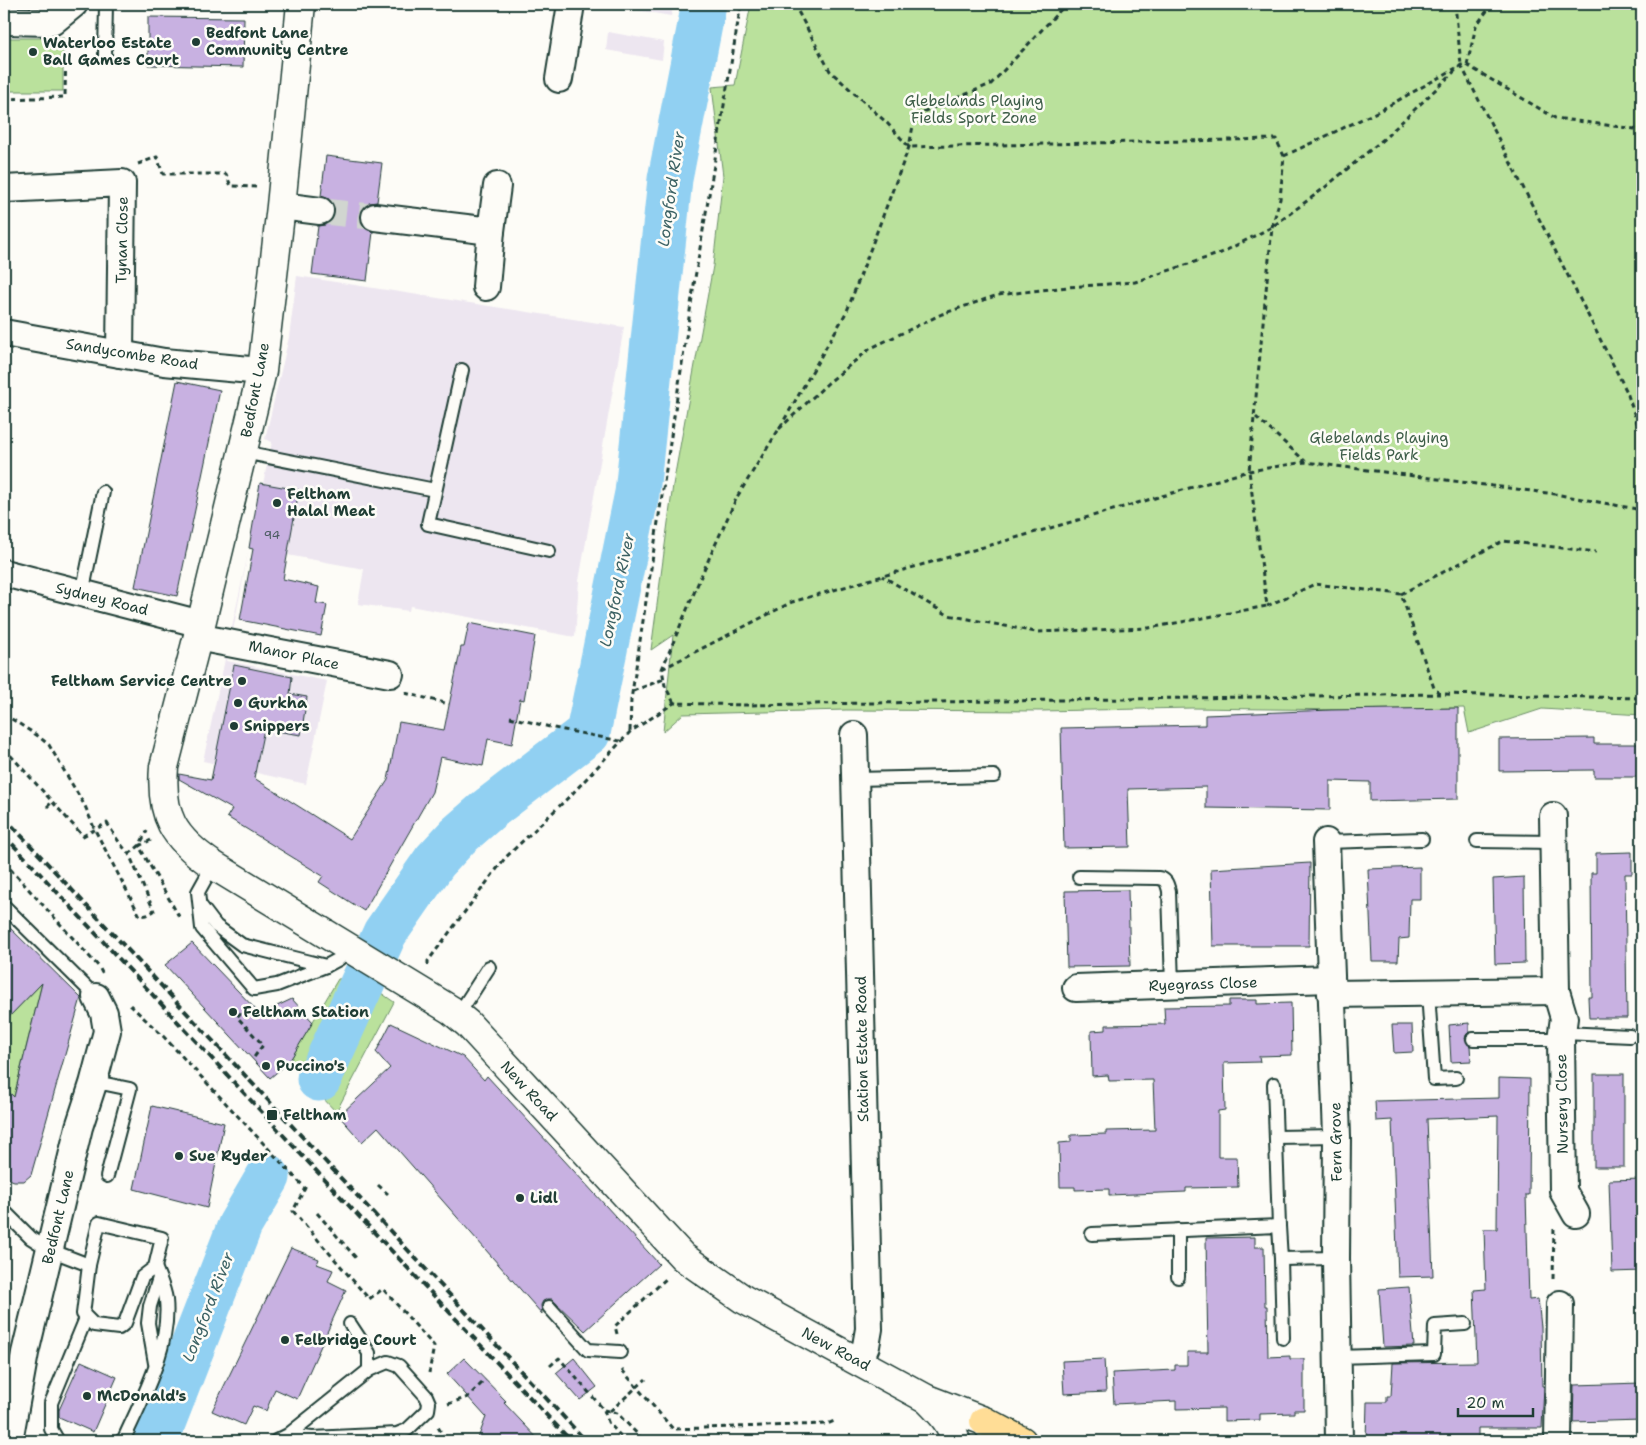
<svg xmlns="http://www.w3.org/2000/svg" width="1646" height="1445" viewBox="0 0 1646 1445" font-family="'Shantell Sans',sans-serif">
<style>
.built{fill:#ede6f0}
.green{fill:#bae19c;stroke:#6c8f68}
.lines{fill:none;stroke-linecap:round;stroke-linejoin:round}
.river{stroke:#91d0f2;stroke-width:45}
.building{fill:#c8b1e1;stroke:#1f3d34}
.street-tunnel{stroke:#d1d6d0;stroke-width:26;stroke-dasharray:26 13;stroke-linecap:butt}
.lane-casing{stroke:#1f3d34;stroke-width:16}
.street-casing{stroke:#1f3d34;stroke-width:30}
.secondary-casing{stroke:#1f3d34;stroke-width:31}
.primary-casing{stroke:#1f3d34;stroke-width:31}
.path{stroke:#1f3d34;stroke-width:3;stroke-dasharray:5 4;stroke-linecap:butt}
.lane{stroke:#fdfcf7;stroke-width:12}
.street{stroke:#fdfcf7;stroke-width:26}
.secondary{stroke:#fdfcf7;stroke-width:28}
.primary{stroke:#ffdd96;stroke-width:28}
.rail{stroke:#1f3d34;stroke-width:4;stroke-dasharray:8 4;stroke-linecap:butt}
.poi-dot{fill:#1f3d34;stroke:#fdfcf7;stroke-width:2}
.labels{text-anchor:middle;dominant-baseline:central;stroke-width:5;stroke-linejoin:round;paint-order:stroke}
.number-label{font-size:12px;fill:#495a5f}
.poi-label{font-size:15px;font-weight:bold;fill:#1f3d34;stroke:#fdfcf7;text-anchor:start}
.park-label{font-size:15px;fill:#3e5e49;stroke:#fdfcf7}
.street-label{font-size:15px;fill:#1f3d34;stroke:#fdfcf7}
.water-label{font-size:16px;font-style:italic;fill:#3c6264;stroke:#fdfcf7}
</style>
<rect width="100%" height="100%" fill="#fdfcf7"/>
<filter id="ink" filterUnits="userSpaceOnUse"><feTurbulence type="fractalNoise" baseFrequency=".02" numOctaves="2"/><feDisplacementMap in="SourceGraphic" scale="10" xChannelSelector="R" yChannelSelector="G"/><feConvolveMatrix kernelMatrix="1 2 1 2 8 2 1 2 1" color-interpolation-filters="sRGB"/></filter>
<g filter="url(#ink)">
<g class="built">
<polygon points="613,4 674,4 671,16 613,6"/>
<polygon points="608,32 664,42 662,60 606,50"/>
<polygon points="297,276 624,327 579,581 575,637 410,606 409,611 358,604 364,569 249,548 227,661 327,681 306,784 203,761 272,442 265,439 289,337"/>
</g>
<g class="green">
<polygon points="751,4 1642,4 1642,715 1542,709 1469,733 1464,708 1345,710 1192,708 1041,711 846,710 683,714 663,732 673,635 651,650 673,485 713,266 723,176 712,87 735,85"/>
<rect x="4" y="38" width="59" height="53"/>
<polygon points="358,977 394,1002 336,1112 289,1062 338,979"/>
<polygon points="42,983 6,1129 4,1126 4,1096 8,1091 4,1087 4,1022"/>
</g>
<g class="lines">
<g class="river">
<polyline points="319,1079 385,933 435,861 458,836 489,809 588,733 637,493 670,179 704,4"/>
<polyline points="156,1441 240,1225 268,1177"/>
</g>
</g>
<g class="building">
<polygon points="148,17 244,18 243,67 148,65"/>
<polygon points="326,156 382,163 377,202 369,203 363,208 360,215 361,223 366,229 373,232 367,281 312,274 318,226 325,225 332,220 335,212 334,205 329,199 321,196"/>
<polygon points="177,381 220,390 177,596 135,587"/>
<polygon points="260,483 299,490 283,579 319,587 316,603 327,605 321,636 240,620 253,549 249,548"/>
<polygon points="469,623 535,636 524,700 520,699 512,744 488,739 483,766 440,757 432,792 364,911 319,882 323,876 227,817 232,809 179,779 179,774 211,780 234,665 292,677 290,694 307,697 301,735 264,729 254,778 350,839 388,780 399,722 444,730 461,647 464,647"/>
<polygon points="1458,708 1458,799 1370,801 1370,782 1330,781 1330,810 1206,808 1206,787 1128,789 1130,847 1064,848 1061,728 1205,725 1205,715 1331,710"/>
<polygon points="1594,738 1594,744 1642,744 1642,777 1594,777 1594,770 1499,771 1499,739"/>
<polygon points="1632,852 1632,874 1625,874 1627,1018 1589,1018 1588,997 1592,997 1591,873 1596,873 1596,853"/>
<polygon points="1310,863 1309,946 1213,946 1211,869"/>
<polygon points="1420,867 1420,899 1410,899 1409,938 1399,939 1398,961 1372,961 1368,869"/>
<polygon points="1524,877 1525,963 1495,964 1493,879"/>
<polygon points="1128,890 1130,966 1067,967 1065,891"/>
<polygon points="4,922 81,998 31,1175 24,1181 14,1181 4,1177 4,1087 14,1097 42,983 4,1022"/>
<polygon points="192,943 260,1014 292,999 313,1022 289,1062 270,1078 165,965"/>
<polygon points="1229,1000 1257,1000 1257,1004 1291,1003 1292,1055 1259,1056 1260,1062 1224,1063 1225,1110 1218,1111 1218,1157 1237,1157 1238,1187 1186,1188 1186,1192 1109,1195 1109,1189 1075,1190 1075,1187 1060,1187 1059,1143 1071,1142 1071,1135 1106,1134 1106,1131 1155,1130 1153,1080 1109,1081 1108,1075 1092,1076 1091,1031 1106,1030 1106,1025 1165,1024 1164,1007 1229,1006"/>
<polygon points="391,1023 463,1057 484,1080 487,1076 659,1264 585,1331 552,1299 548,1299 543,1301 541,1305 542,1314 378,1127 362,1142 339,1116 390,1068 376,1052"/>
<polygon points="1469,1023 1469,1032 1466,1035 1465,1039 1470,1046 1471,1061 1451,1062 1449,1025"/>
<polygon points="1392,1025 1412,1025 1413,1052 1394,1053"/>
<rect x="1594" y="1074" width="30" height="93"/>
<polygon points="1499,1078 1530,1079 1529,1195 1526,1195 1529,1300 1538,1299 1541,1327 1542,1386 1544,1386 1542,1428 1478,1428 1478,1440 1366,1441 1367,1402 1387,1402 1387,1396 1391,1396 1393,1363 1477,1362 1474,1290 1486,1289 1484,1229 1497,1229 1498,1116 1427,1119 1433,1276 1398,1277 1392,1120 1376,1121 1375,1101 1499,1098"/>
<polygon points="152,1106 224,1123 207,1208 134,1189"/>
<polygon points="1642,1179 1642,1271 1612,1272 1609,1180"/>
<polygon points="1255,1237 1255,1247 1264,1247 1265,1306 1267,1306 1268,1357 1290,1356 1290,1359 1304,1359 1304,1410 1294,1410 1294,1413 1260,1414 1260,1420 1224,1421 1224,1408 1176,1409 1176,1401 1114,1404 1112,1373 1175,1370 1175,1365 1187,1365 1187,1352 1208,1352 1206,1238"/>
<polygon points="291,1248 319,1259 317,1264 333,1270 328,1281 346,1290 297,1399 275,1389 266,1411 253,1406 244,1425 212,1411"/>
<polygon points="1409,1287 1414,1346 1383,1347 1379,1289"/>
<polygon points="464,1358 506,1401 504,1403 540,1441 477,1441 486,1417 447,1374"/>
<polygon points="574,1358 597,1387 580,1400 556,1373"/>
<polygon points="1104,1359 1106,1392 1064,1394 1062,1361"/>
<polygon points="81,1361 117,1377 93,1432 59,1417 59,1410"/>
<polygon points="1642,1383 1642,1420 1573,1422 1574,1385"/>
</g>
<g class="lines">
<polyline class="street-tunnel" points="320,211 375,217"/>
<defs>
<g id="lane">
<polyline points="105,55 106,4"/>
<polyline points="462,370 428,524 549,551"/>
<polyline points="243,452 435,490"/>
<polyline points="82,594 103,492"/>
<polyline points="855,779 994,776"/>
<polyline points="1477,841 1553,842"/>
<polyline points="1326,842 1422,839"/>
<polyline points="213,865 198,892 202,928 254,989 277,985 326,966 339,959 348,948"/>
<path d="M 1079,877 L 1158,878 C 1166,879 1167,883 1169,891 L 1172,985"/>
<polyline points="200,905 216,926 242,945 326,966"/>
<polyline points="4,906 96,997"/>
<polyline points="1428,993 1434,1079 1456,1078"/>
<polyline points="458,1015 489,967"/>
<polyline points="1563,1033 1630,1036"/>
<polyline points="1473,1039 1561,1039"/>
<polyline points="93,1084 106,1084 130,1089 107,1176"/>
<polyline points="1274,1084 1279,1226"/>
<polyline points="1276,1137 1337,1136"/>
<polyline points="4,1211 31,1238 50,1250 89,1265"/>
<polygon points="99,1223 162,1238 155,1267 142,1277 125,1323 119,1328 94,1325 83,1314 89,1265"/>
<polyline points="1092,1234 1279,1226 1281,1259 1336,1258"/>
<polyline points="1281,1259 1283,1338"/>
<polyline points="1178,1277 1178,1230"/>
<polyline points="549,1307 588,1350 620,1352"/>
<polyline points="350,1324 369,1353 369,1370"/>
<polyline points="1338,1357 1434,1354 1435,1326 1465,1324"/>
<polyline points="155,1363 148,1323 150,1306 159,1278"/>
<polyline points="58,1441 51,1429 51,1403 86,1318"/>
<path d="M 121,1441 L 124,1439 C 142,1399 171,1346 166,1300 C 165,1289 159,1277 155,1267"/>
<polyline points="276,1441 288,1435 369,1370 388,1362 399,1366 426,1396 429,1403 428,1410 407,1430 397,1434 312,1438 288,1435"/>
</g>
<g id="street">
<polyline points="4,21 52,22 74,4"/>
<polyline points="559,79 571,4"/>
<polyline points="4,189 122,183 120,354"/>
<polyline points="281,206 320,211"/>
<polyline points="375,217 491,231 486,287"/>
<polyline points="491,231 497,186"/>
<polyline points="4,333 164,362 262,371"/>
<polyline points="4,573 201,624"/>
<polyline points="197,637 390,674"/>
<polyline points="854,735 869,1329 866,1346 859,1362"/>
<polyline points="1553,816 1556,991 1564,1018 1561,1039 1563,1191 1576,1214"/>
<polyline points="1326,842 1337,1136 1336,1258 1339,1441"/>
<polyline points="1076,988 1330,979"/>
<polyline points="1331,994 1556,991"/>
<polyline points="9,1441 25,1353 79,1127 93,1084 107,1031 104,1013 96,997"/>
<polyline points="1558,1441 1560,1304"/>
</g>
<g id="secondary">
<path d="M 301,4 L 281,206 L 262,371 L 201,624 L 164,767 C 160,816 173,838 213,865 L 451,1010 L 468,1024 L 683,1257 L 743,1299 L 927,1399 L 984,1421 L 991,1429 L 995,1441"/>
<path d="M 928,1400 C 941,1413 951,1423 956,1441"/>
</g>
<polyline id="primary" points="984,1421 1022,1441"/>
</defs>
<use href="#lane" class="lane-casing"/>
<use href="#street" class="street-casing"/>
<use href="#secondary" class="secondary-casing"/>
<use href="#primary" class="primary-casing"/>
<g class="path">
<polyline points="794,4 830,71 887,123 909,147 1276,139 1284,156 1280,199 1272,227 1249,471 1267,606 1149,628 1036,632 948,615 882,576"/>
<polyline points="1455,4 1461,65"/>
<polyline points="1626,4 1642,8"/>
<polyline points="1461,65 1627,392 1642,438"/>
<polyline points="1467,65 1476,26 1492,4"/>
<polyline points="4,99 65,97 66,43"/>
<polyline points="1284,156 1379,111 1456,68"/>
<polyline points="138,164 157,157 163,174 226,174 231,186 256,187"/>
<polyline points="1256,417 1305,461"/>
<polyline points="779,429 828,383 871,348 942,314 998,295 1068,287 1135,282 1221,253 1272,227 1323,189 1386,137 1461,65 1467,65 1555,118 1642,130"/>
<polyline points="1267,606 1315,584 1401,594"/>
<polyline points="662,669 792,602 1249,471 1305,462 1555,494 1642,510"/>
<polyline points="633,691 664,679"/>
<polyline points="405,693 449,704"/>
<polyline points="1440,694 1434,688 1401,594 1503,541 1596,552"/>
<polyline points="674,703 665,686 662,669 702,574 737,497 779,429 847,311 909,147 915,115 991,84 1066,4"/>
<polyline points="4,714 38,736 49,745 85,806 95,830 140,916 147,915 154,911 129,854 119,842 107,823 83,836 4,748"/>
<polyline points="510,717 554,728 620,741"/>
<polyline points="630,731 631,700 695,278 741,4"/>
<polyline points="47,807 52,802"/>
<polyline points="151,840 139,846 181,920"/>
<polyline points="129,854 139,846 147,831"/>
<polyline points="4,862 99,967 102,973"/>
<polyline points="428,965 428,961 505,858 572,794 630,732 674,703 747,705 1440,694 1642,698"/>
<polyline points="130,1005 164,1037 305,1188 293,1211 369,1299 383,1289 434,1346 429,1373"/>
<polyline points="247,1006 237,1017 263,1045 252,1060"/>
<polyline points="378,1185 388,1194"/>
<polyline points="317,1213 357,1259"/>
<polyline points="1553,1279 1554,1226"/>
<polyline points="617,1334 615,1326 668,1277"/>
<polyline points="550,1366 559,1358 604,1410 608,1422 625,1441"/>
<polyline points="622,1370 673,1429 827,1424 837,1420"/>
<polyline points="448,1404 468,1397 485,1380"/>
<polyline points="604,1410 617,1413 644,1441"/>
<polyline points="610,1411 646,1379"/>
<polyline points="438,1427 446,1441"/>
</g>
<use href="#lane" class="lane"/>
<use href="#street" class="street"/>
<use href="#secondary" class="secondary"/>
<use href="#primary" class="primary"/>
<g class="rail">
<polyline points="4,817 586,1441"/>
<polyline points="4,835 337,1193 571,1441"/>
</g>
</g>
</g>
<g class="poi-dot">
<circle cx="196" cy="42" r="5"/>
<circle cx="33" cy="52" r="5"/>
<circle cx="277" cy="503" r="5"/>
<circle cx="242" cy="681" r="5"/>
<circle cx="238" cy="703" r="5"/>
<circle cx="234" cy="726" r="5"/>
<circle cx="233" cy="1012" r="5"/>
<circle cx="266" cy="1066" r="5"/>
<rect x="266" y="1109" width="12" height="12" rx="2.5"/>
<circle cx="179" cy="1156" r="5"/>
<circle cx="520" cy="1198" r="5"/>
<circle cx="285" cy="1340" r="5"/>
<circle cx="87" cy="1396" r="5"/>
</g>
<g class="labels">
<g class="number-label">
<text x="272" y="535">94</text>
</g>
<g class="poi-label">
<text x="206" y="33">Bedfont Lane<tspan x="206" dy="17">Community Centre</tspan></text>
<text x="43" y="43">Waterloo Estate<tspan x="43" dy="17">Ball Games Court</tspan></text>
<text x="287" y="494">Feltham<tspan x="287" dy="17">Halal Meat</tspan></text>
<text x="232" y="681" text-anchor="end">Feltham Service Centre</text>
<text x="248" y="703">Gurkha</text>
<text x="244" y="726">Snippers</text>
<text x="243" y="1012">Feltham Station</text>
<text x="276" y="1066">Puccino's</text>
<text x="283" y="1115">Feltham</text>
<text x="189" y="1156">Sue Ryder</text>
<text x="530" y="1198">Lidl</text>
<text x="295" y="1340">Felbridge Court</text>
<text x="97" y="1396">McDonald's</text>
</g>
<g class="park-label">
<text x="974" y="101">Glebelands Playing<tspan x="974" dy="17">Fields Sport Zone</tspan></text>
<text x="1379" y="438">Glebelands Playing<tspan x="1379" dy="17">Fields Park</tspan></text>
</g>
<g class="street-label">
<text transform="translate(122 240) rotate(-89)">Tynan Close</text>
<text transform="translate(132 354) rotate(9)">Sandycombe Road</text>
<text transform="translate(255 390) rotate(-79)">Bedfont Lane</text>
<text transform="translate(102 599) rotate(14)">Sydney Road</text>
<text transform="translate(294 655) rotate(12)">Manor Place</text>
<text transform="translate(1203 984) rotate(-2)">Ryegrass Close</text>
<text transform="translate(862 1049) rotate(-91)">Station Estate Road</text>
<text transform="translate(529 1091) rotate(47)">New Road</text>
<text transform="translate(1562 1104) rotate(-91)">Nursery Close</text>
<text transform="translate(1336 1142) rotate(-91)">Fern Grove</text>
<text transform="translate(58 1217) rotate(-77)">Bedfont Lane</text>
<text transform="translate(836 1349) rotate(28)">New Road</text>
</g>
<g class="water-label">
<text transform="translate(671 189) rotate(-82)">Longford River</text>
<text transform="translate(617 590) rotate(-78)">Longford River</text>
<text transform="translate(208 1307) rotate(-69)">Longford River</text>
</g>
</g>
<rect width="1646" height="1445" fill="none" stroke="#fdfcf7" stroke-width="20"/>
<rect x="10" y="10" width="1626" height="1425" fill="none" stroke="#1f3d34" stroke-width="2" filter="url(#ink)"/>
<path d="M1458 1408v8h75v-8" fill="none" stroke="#1f3d34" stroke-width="2.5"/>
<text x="1466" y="1408" font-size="15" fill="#1f3d34" stroke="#fdfcf7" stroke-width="4" paint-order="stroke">20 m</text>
</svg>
